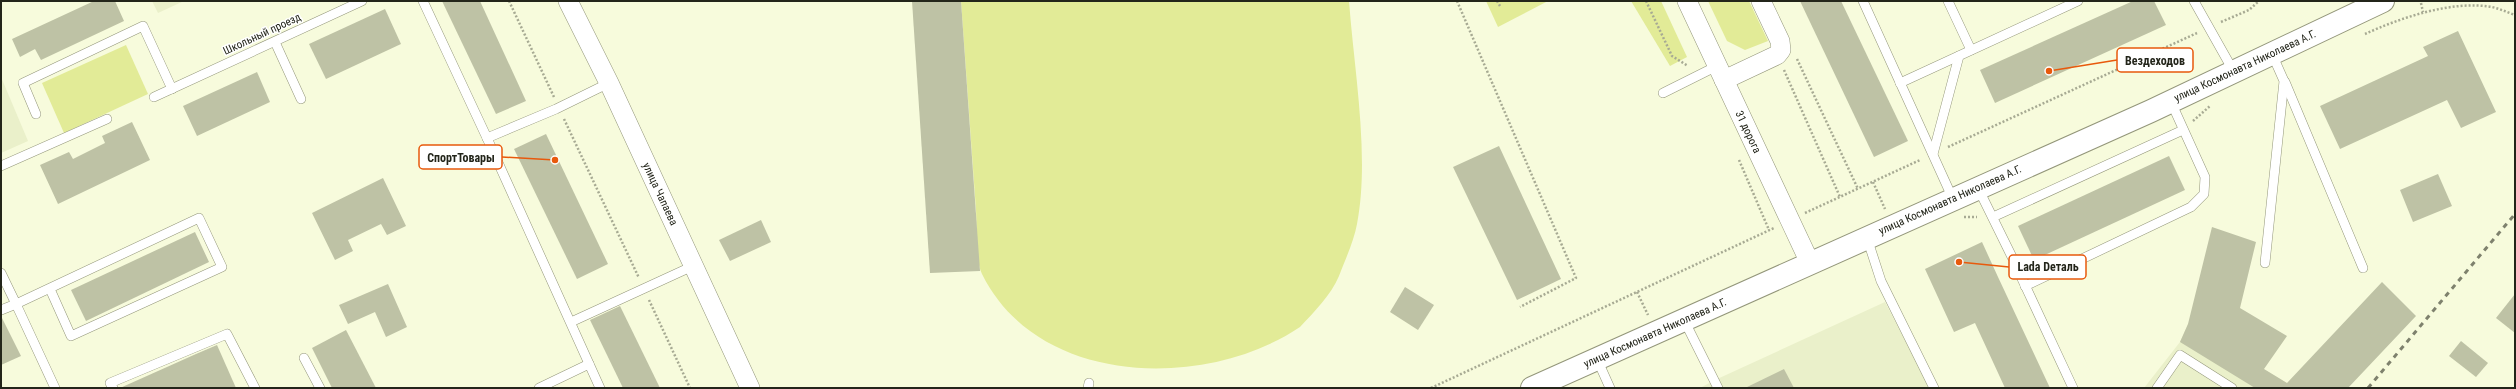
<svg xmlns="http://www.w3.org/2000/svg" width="2516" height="389" viewBox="0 0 2516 389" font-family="'Roboto Condensed',sans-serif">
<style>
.built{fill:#eaf0ca}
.green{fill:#e2eb97}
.building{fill:#bec2a5}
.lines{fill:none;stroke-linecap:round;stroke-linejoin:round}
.lane-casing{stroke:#93967a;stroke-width:10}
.street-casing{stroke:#93967a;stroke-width:20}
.secondary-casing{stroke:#93967a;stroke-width:24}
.path{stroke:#a7aa93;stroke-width:2.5;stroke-dasharray:2 2;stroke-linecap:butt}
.lane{stroke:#fff;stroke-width:9}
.street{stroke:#fff;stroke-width:19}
.secondary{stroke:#fff;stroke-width:22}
.rail{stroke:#7e816d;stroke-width:3;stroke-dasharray:5 5;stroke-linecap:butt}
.labels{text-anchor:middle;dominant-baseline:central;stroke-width:3;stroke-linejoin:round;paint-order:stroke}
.street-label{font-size:11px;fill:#23251a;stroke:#fff}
.leader{fill:none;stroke:#e8590c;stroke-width:1.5}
.callout-dot{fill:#e8590c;stroke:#fff;stroke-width:1.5}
.callout{fill:#fff;stroke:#e8590c;stroke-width:1.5}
.callout-label{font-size:12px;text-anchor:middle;font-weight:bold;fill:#23251a}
</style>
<rect width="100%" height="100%" fill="#f7fbdc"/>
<g class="built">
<polygon points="152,1 184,1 158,13"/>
<polygon points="1,77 28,141 1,153"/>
<polygon points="1885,302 1930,388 1700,388 1715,380"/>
<polygon points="2188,324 2295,388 2144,388 2180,342"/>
</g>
<g class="green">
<path d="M 961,1 L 1349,1 C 1354,70 1370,157 1357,224 C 1354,241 1345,260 1339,276 C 1331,295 1314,312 1300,327 C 1208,389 1039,389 982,274 C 975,260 977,226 976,210 C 971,140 966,71 961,1 Z"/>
<polygon points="1486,1 1548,1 1498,27"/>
<polygon points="1631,1 1661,1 1687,57 1670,66"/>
<polygon points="1708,1 1749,1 1768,41 1745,50 1727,41"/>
<polygon points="126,45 148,94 64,133 42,83"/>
</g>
<g class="building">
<polygon points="94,1 115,1 124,21 41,60 35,49 20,57 12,39"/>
<polygon points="442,1 480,1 526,101 496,114"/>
<polygon points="912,1 961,1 980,271 930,273"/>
<polygon points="1800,1 1841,1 1908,141 1874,157"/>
<polygon points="2133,1 2154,1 2166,25 1995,103 1980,70"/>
<polygon points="385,9 401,44 326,79 309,44"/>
<polygon points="2458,31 2496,112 2461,128 2447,100 2340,149 2320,106 2428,56 2423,47"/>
<polygon points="257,72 270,102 197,136 183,106"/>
<polygon points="132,122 150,160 58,204 40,165 69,152 73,159 105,143 102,136"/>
<polygon points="546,134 608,264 577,279 514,149"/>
<polygon points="1499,146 1561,279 1517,300 1453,167"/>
<polygon points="2169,156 2185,190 2034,260 2018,226"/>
<polygon points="2438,174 2452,206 2413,222 2400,190"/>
<polygon points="383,178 406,226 387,235 381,224 348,240 353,251 335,260 312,213"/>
<polygon points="761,220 771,242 730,261 719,240"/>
<polygon points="2212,227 2256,242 2240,308 2287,336 2264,369 2287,383 2382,282 2416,316 2348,388 2255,388 2180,342 2188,324"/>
<polygon points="195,232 209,262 86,321 71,290"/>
<polygon points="1982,242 1998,277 2050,388 2005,388 1975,323 1954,332 1925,269"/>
<polygon points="388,284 407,327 386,337 375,312 348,324 339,305"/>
<polygon points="1405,287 1434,305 1418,330 1390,312"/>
<polygon points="2515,294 2515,333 2496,318"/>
<polygon points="620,306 660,388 623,388 590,320"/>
<polygon points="1,316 21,356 1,365"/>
<polygon points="346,330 376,388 332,388 312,348"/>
<polygon points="2461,341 2488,363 2476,377 2449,356"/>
<polygon points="217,345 236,388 120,388 196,354"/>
<polygon points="1784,369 1794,388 1745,388"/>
</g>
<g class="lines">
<defs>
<g id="lane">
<polyline points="423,1 487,138 600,388"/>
<polyline points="1863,1 1953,199"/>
<polyline points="1948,1 1971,50"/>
<polyline points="2194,1 2234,72"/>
<polyline points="275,42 301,99"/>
<polyline points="2285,82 2363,268"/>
<polyline points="1900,83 2078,1"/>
<polyline points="1663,93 1717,66"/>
<polyline points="154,97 362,1"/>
<polyline points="36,114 23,83 143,26 172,89"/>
<polyline points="487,138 556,109 609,83"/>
<polyline points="1933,154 1959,56"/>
<polyline points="1,166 107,119"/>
<polyline points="1978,188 2012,257"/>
<polyline points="1993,217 2183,130"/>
<polyline points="1867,238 1881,281 1934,388"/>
<polyline points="2265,263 2284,81 2272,54"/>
<polyline points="2017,268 2073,388"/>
<polyline points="1,273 16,304 1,310"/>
<polyline points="2025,286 2191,207 2204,194 2205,177 2171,102"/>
<polyline points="50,289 71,336 222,267 199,218 16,304 55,388"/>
<polyline points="1684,320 1718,388"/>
<polyline points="571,322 693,266"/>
<polyline points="304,358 320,388"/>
<polyline points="1597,359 1610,388"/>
<polyline points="113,388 110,383 227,334 255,388"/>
<polyline points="539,388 589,364"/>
<polyline points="1088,388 1089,383"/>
<polyline points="2157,388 2180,355 2232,388"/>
</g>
<g id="street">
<polyline points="568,1 609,83 750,388"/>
<polyline points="1687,1 1810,263"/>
<polyline points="1724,80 1777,55 1781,50 1780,41 1761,1"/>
</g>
<polyline id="secondary" points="1532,388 2151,111 2383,1"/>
</defs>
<use href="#lane" class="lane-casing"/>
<use href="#street" class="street-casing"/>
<use href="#secondary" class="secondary-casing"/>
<g class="path">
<polyline points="509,1 554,97"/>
<polyline points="1457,1 1576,278 1520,307"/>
<polyline points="1497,1 1500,6"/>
<polyline points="1646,1 1672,56 1688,66"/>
<polyline points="2421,3 2423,12"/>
<polyline points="2221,22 2249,10 2259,1"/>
<path d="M 2365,34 C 2400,18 2452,0 2492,7 C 2500,9 2507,12 2515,15"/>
<polyline points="1797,59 1858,189"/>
<polyline points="1784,70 1840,197"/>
<polyline points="564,119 639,278"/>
<polyline points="2193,121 2210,106"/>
<polyline points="1948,147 2197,33"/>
<polyline points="1739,160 1769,230"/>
<polyline points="1873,182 1885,209"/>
<polyline points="1805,213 1920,160"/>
<polyline points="1964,217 1977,217"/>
<polyline points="1637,292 1648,315"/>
<polyline points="649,300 690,388"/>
<polyline points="1431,388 1774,228"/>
</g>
<use href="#lane" class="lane"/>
<use href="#street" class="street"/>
<use href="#secondary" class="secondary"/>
<polyline class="rail" points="2368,388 2515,214"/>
</g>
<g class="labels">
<g class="street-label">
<text transform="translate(262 34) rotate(-25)">Школьный проезд</text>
<text transform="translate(2245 66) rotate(-25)">улица Космонавта Николаева А.Г.</text>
<text transform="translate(1748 132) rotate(65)">31 дорога</text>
<text transform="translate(660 194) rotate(65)">улица Чапаева</text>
<text transform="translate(1950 200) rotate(-24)">улица Космонавта Николаева А.Г.</text>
<text transform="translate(1655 333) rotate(-24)">улица Космонавта Николаева А.Г.</text>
</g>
</g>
<path class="leader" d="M2049 71L2117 60M555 160L502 157M1959 262L2009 267"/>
<g class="callout-dot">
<circle cx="2049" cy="71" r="4"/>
<circle cx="555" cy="160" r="4"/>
<circle cx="1959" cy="262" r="4"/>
</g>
<g class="callout">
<rect x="2117" y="48" width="76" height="24" rx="4"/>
<rect x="419" y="145" width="83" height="24" rx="4"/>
<rect x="2009" y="255" width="77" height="24" rx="4"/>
</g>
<g class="callout-label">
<text x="2155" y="65">Вездеходов</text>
<text x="461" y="162">СпортТовары</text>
<text x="2048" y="271">Lada Dеталь</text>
</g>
<rect width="2516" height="389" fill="none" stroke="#23251a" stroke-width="4"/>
</svg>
